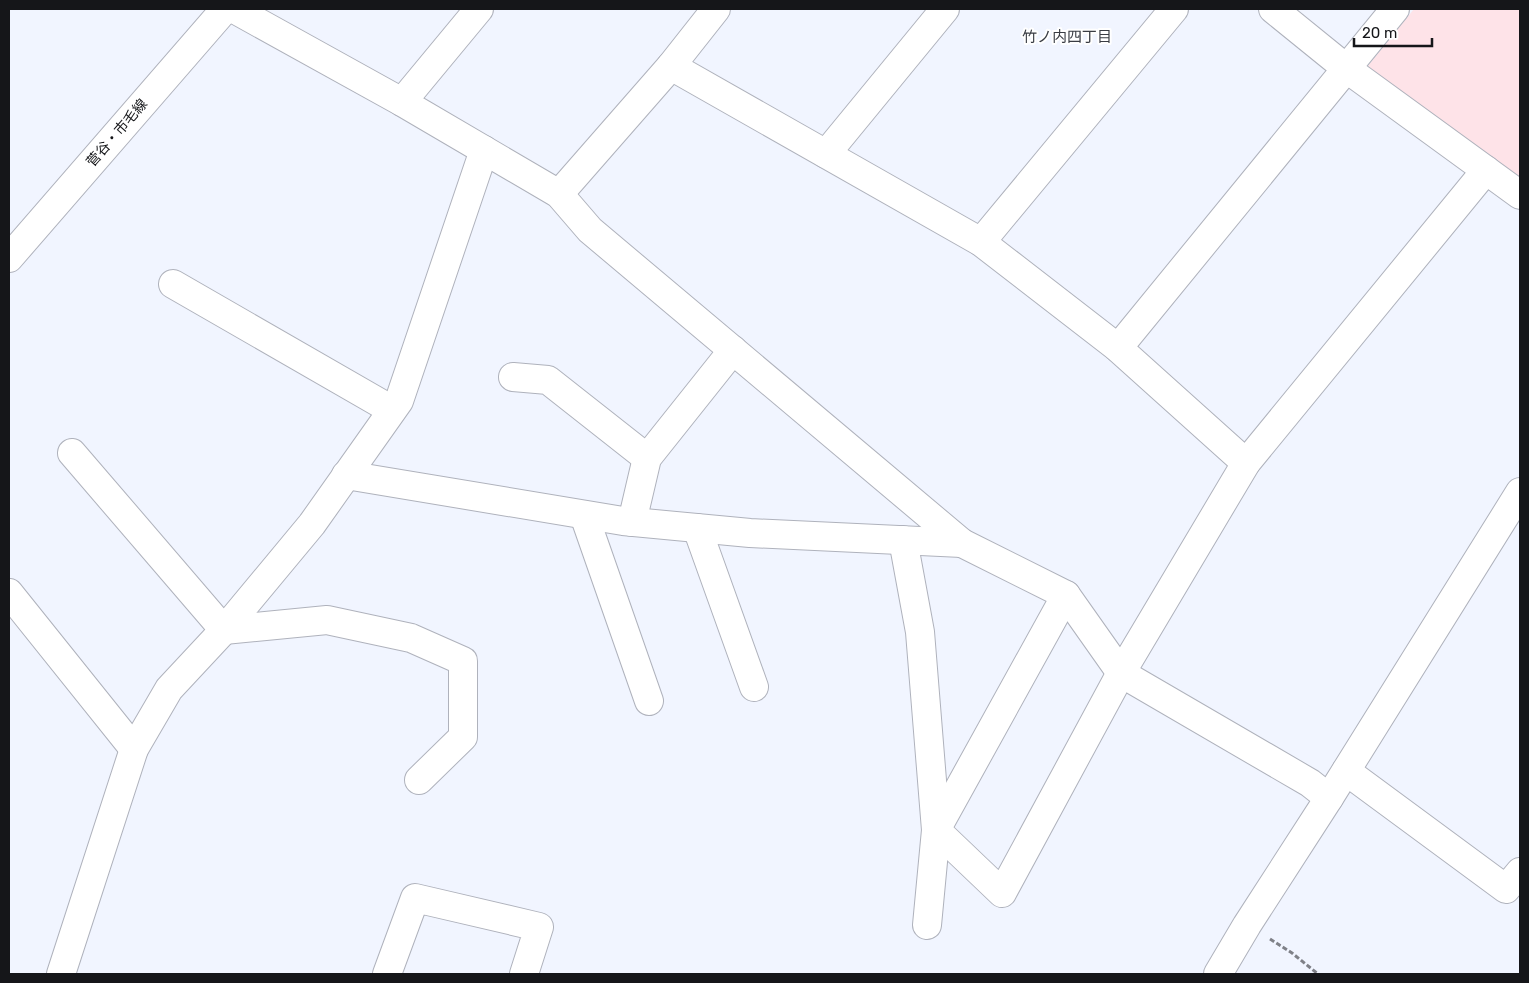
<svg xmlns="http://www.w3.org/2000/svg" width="1529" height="983" viewBox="0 0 1529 983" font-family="Rubik,'Noto Sans JP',sans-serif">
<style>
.industrial{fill:#fee3e8}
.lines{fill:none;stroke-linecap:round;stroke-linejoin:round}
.street-casing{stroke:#afb2bc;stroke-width:30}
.secondary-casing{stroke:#afb2bc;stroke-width:30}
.path{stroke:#7f8188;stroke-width:3;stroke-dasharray:5 2.5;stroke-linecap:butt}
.street{stroke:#fff;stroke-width:28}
.secondary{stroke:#fff;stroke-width:28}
.labels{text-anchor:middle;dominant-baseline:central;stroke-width:4;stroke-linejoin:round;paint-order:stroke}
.street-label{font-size:14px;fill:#151619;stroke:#fff}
.neighbourhood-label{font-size:15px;fill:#393c43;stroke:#fff}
</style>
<rect width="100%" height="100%" fill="#f1f5ff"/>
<polygon class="industrial" points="1414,9 1520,9 1520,180 1367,67"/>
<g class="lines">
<defs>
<g id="street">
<polyline points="234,9 402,102 559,194 590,230 962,543 1066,595 1121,673 1310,783 1329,798"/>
<polyline points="1273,9 1347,69 1520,195"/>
<polyline points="671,66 981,242 1118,348 1246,463"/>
<polyline points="402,102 479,9"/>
<polyline points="826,154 945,9"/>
<polyline points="559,194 671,66 716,9"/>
<polyline points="981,242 1174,9"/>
<polyline points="173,284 392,410"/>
<polyline points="1118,348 1395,9"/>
<polyline points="513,377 548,380 647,458"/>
<polyline points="72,453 224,630"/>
<polyline points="346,475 623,521 750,533 962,543"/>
<polyline points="584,515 649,701"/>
<polyline points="632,522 647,458 733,350"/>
<polyline points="697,528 754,687"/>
<polyline points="903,540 920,632 936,830 927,925"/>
<polyline points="9,593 134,749"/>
<polyline points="1066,595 936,830 1002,893 1121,673 1246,463 1486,170"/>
<polyline points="224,630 327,620 411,638 463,661 463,737 419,780"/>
<polyline points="1346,771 1506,889 1520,872"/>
<polyline points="61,974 134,749 169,689 224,630 312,524 399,401 484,150"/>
<polyline points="387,974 415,898 539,927 524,974"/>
</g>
<g id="secondary">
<polyline points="9,258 225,9"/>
<polyline points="1218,974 1247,925 1329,798 1520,492"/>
</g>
</defs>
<use href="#street" class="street-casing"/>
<use href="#secondary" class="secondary-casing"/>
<polyline class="path" points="1270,939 1292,953 1318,974"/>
<use href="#street" class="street"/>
<use href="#secondary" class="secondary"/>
</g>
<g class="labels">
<g class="street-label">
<text transform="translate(117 133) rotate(-49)">菅谷・市毛線</text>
</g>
<g class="neighbourhood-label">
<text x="1067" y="37">竹ノ内四丁目</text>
</g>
</g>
<rect width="1529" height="983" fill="none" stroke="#151619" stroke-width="20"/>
<path d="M1354 38v8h78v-8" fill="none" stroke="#151619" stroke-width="2.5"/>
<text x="1362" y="38" font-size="15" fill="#151619" stroke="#ffffff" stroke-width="4" paint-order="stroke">20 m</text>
</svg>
